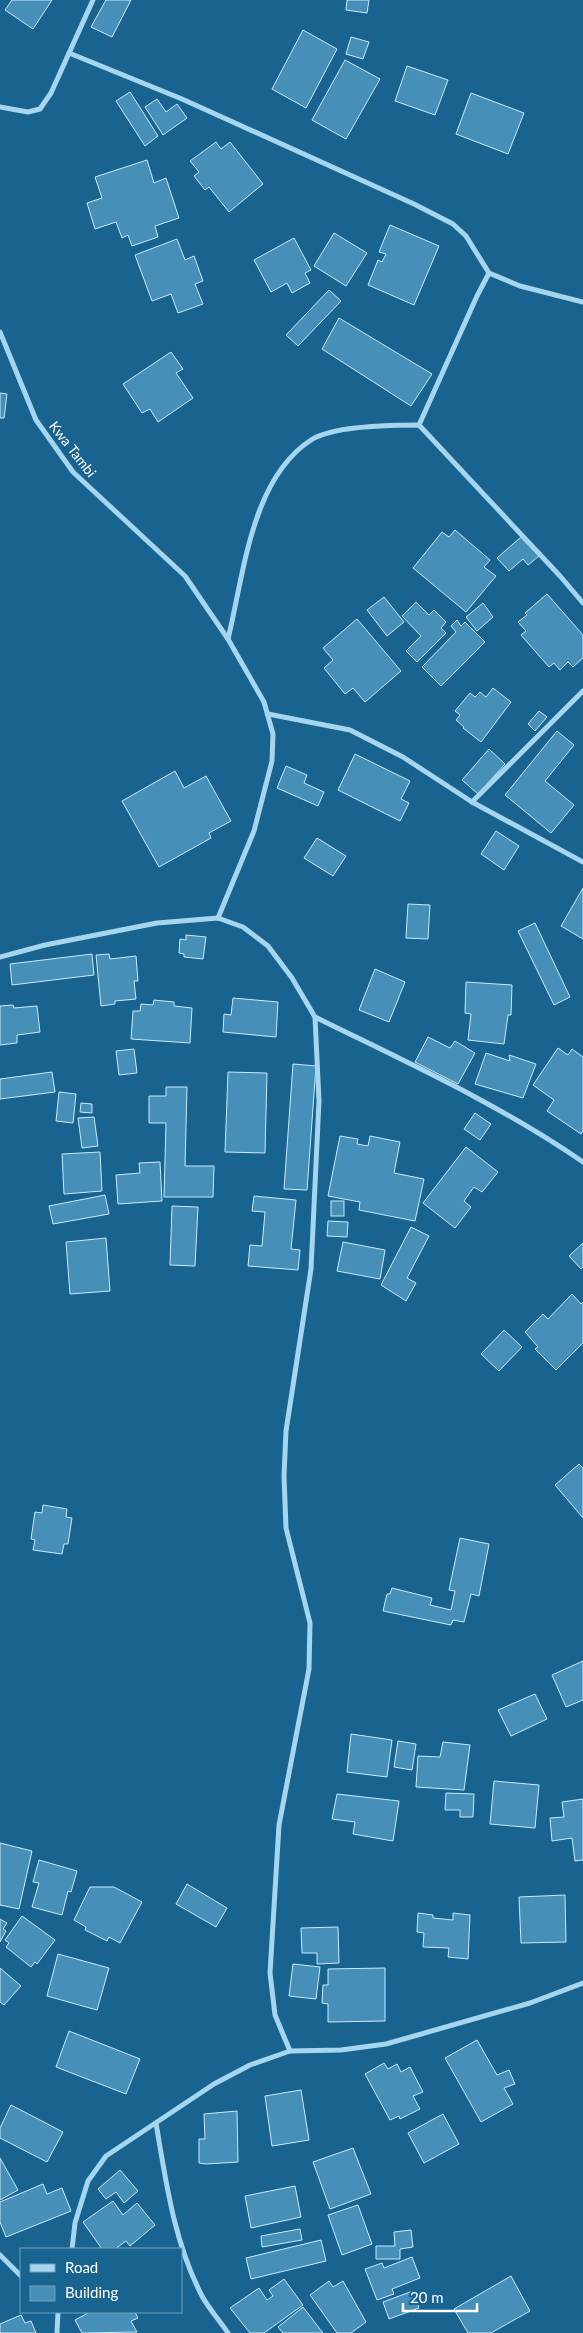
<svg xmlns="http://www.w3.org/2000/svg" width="583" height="2333" viewBox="0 0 583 2333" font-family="Lato,sans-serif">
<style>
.building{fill:#458fb8;stroke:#cbeafb}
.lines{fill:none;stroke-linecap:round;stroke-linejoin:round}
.minor{stroke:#a5d5ef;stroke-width:5}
.labels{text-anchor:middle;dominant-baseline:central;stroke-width:4;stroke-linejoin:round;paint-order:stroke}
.street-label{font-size:14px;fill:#fff;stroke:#18638f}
</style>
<rect width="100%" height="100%" fill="#18638f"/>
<g class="building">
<polygon points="12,0 52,0 33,29 5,10"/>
<polygon points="106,0 131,0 112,37 91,27"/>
<polygon points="347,0 369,0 367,13 346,10"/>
<polygon points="303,30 337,49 306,108 272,89"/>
<polygon points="351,37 369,42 363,59 346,54"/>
<polygon points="345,60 380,79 346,139 312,120"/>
<polygon points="407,66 448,80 435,115 395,101"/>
<polygon points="130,92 158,136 145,146 116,101"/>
<polygon points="471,93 524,113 508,154 456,134"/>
<polygon points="157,99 166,112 177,104 187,118 163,135 145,107"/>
<polygon points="216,142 221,149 230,142 263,184 229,212 209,187 205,190 194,176 199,172 190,161"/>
<polygon points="147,160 154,183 166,178 179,218 155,226 158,237 132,246 128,235 122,238 116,222 95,229 87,203 102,198 95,177"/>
<polygon points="390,225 439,246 414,305 368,285 378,260 382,262 386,254 379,252"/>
<polygon points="334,233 367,253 346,286 314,266"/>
<polygon points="294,238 311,270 305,273 310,283 292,293 287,283 271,292 254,260"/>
<polygon points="177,239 185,260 194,256 203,281 195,284 203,304 178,313 171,294 152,301 135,255"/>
<polygon points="329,290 341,301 298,346 286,335"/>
<polygon points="339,318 432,374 411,406 322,349"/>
<polygon points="171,352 183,369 176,373 193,398 158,422 150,409 142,413 123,384"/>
<polygon points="0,393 7,394 4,418 0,418"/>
<polygon points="455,530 490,560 484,567 496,576 466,612 413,568 442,532 449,537"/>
<polygon points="521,537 539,556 528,565 523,559 509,571 497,558"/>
<polygon points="547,594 583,635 583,658 573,667 568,662 560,670 554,663 549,667 521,635 526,631 518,622 527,615 525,613"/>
<polygon points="384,597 404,622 387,636 367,610"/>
<polygon points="416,602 429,615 434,610 446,622 441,628 446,633 417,662 406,651 421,636 402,616"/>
<polygon points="483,603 493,617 477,631 466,617"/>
<polygon points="357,619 401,671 365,702 353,688 345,694 324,668 333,660 323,648"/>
<polygon points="457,620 461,626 465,622 485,642 441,686 422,667 456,632 451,626"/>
<polygon points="493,688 511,702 481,742 463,728 464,727 456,720 460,715 455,711 470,693 475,697 480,692 486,697"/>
<polygon points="539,711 547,717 535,731 528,724"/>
<polygon points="557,731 574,745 545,781 574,805 551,833 505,795"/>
<polygon points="489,749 505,764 478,794 462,780"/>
<polygon points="355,754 410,781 401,799 409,803 400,821 338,790"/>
<polygon points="286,766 307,775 304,783 324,792 318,806 277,788"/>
<polygon points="175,771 184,788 206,776 231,821 209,833 211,838 159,867 122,801"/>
<polygon points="496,831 519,846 504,870 481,854"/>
<polygon points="317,838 346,856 333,876 304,858"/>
<polygon points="583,888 583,939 561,926"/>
<polygon points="408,904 430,905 428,939 406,938"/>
<polygon points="535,923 570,997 554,1005 518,931"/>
<polygon points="186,935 206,937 203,959 184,957 184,954 179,953 180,939 186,940"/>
<polygon points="92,954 94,975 12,985 10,964"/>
<polygon points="109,954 110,959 136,956 138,981 134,981 136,999 115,1001 115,1004 101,1006 96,955"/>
<polygon points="375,969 405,982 389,1022 359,1010"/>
<polygon points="466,982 512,985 511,1015 508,1015 504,1044 468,1040 471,1014 465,1013"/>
<polygon points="233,998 278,1002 276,1037 223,1032 224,1014 231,1015"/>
<polygon points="154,1000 174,1002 174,1006 192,1008 190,1043 131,1039 133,1011 140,1011 141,1004 153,1005"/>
<polygon points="13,1005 14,1008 37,1006 40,1032 17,1035 17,1043 0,1045 0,1006"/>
<polygon points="428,1037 450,1048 455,1041 475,1053 458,1084 415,1062"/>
<polygon points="558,1048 568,1055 572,1049 583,1057 583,1131 581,1134 547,1111 554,1100 533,1085"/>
<polygon points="134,1049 137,1073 119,1075 116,1051"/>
<polygon points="486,1053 510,1061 509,1055 536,1064 523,1098 475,1084"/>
<polygon points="293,1064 316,1066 307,1190 284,1189"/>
<polygon points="52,1072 55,1092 0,1099 0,1079"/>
<polygon points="228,1072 267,1073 265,1153 225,1152"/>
<polygon points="166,1087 187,1087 185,1166 214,1166 213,1197 164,1197 166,1123 149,1123 149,1096 166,1096"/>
<polygon points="59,1092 76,1094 73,1123 56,1121"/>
<polygon points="81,1103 92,1104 92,1113 80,1112"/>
<polygon points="475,1113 491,1124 480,1140 464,1129"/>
<polygon points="94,1117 98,1146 82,1148 78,1118"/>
<polygon points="340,1136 358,1139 357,1144 368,1146 370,1136 400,1142 394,1173 424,1179 415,1221 359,1210 360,1202 328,1196"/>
<polygon points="466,1147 498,1172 482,1192 474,1187 464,1201 471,1207 455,1228 423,1203"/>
<polygon points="100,1152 102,1191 64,1194 62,1154"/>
<polygon points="160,1162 162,1201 118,1204 116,1175 140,1173 139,1163"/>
<polygon points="105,1195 109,1214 53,1224 49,1206"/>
<polygon points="254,1196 296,1200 291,1249 300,1250 298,1270 248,1266 250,1245 262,1246 265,1212 252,1211"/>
<rect x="331" y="1201" width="13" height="15"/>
<polygon points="172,1206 198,1207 195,1266 170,1265"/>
<polygon points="328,1221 348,1222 347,1237 327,1236"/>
<polygon points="411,1227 429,1236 407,1278 416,1283 406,1301 381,1285"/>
<polygon points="106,1238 110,1291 70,1294 66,1242"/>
<polygon points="343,1242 385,1250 380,1279 337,1271"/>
<polygon points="583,1243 583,1267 581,1269 569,1256"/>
<polygon points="572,1294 581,1304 583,1302 583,1343 556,1370 535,1349 538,1347 525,1332 543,1314 548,1319"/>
<polygon points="504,1330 522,1347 499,1371 481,1354"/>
<polygon points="579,1464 583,1468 583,1518 555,1485"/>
<polygon points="43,1505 67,1509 66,1517 72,1518 68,1544 64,1544 62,1554 33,1550 35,1540 31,1539 35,1512 42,1513"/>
<polygon points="460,1538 489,1544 479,1596 471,1594 464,1622 453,1620 451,1625 383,1611 387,1594 390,1594 392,1588 432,1598 430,1605 451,1610 455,1591 449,1590"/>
<polygon points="583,1661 583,1700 566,1707 552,1675"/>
<polygon points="535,1694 547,1719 511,1736 498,1710"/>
<polygon points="351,1734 392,1740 387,1777 347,1772"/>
<polygon points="398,1741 416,1744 412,1770 394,1767"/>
<polygon points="443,1742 470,1745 464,1790 416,1787 418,1756 440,1757"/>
<polygon points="494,1781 539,1785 535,1828 490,1824"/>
<polygon points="446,1793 474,1794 473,1817 460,1817 460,1810 445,1810"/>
<polygon points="337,1794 399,1801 393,1841 353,1834 355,1822 332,1819"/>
<polygon points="583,1799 583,1860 575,1861 572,1838 552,1841 550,1818 564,1817 562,1802"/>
<polygon points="0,1843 32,1851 19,1909 0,1905"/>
<polygon points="39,1860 77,1871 71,1892 68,1891 62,1915 32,1907 39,1883 33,1882"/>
<polygon points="187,1884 227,1908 216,1927 176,1904"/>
<polygon points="90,1887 114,1887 142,1902 120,1943 109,1937 107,1941 85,1930 86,1927 74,1920"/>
<polygon points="565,1895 566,1942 521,1943 519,1897"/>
<polygon points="418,1913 433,1915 433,1918 453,1920 453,1913 470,1915 468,1959 448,1957 449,1948 423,1947 424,1933 417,1932"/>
<polygon points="22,1916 55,1940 37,1964 35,1962 31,1967 6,1947 9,1943 5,1940"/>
<polygon points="0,1919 7,1923 3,1929 6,1931 0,1942"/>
<polygon points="338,1927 339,1963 317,1964 317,1953 302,1953 301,1928"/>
<polygon points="58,1954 109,1968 97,2010 47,1996"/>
<polygon points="293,1964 320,1967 316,1999 289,1996"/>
<polygon points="0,1968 21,1986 4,2005 0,2002"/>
<polygon points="385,1968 385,2021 328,2022 328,2004 322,2003 323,1985 328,1985 328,1969"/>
<polygon points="69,2031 140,2059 126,2094 56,2067"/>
<polygon points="477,2040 497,2075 509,2070 515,2084 504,2088 513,2104 481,2122 445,2058"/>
<polygon points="384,2063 388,2069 397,2064 401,2072 410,2067 423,2092 413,2096 420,2109 400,2119 399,2116 390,2120 365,2074"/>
<polygon points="301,2090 309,2140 272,2146 265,2096"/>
<polygon points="11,2105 63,2132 47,2162 0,2138 0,2128"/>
<polygon points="237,2111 238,2162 206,2164 199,2163 199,2139 205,2139 204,2114"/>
<polygon points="443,2114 459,2144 424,2163 408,2133"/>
<polygon points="353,2148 371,2194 330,2209 313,2162"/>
<polygon points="0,2158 18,2190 0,2200"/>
<polygon points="120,2170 138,2191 124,2203 116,2192 106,2199 98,2189"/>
<polygon points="43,2184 47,2194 62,2188 71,2211 6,2237 0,2222 0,2202"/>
<polygon points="295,2186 301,2217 251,2228 245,2196"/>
<polygon points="113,2201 123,2215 137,2203 155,2225 130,2246 126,2241 115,2249 102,2249 83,2222"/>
<polygon points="358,2205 372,2244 342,2255 328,2215"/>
<polygon points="300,2229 302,2240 262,2247 261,2236"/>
<polygon points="411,2230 413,2247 400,2249 400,2259 376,2259 376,2246 395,2246 394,2232"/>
<polygon points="321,2240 326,2261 251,2279 246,2258"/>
<polygon points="412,2257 420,2278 392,2289 394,2294 377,2300 365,2269 382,2263 384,2268"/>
<polygon points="511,2276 530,2311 491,2333 468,2333 454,2309"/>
<polygon points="284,2279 303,2305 264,2333 250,2333 230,2308 259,2288 267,2300 273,2296 269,2290"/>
<polygon points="329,2281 333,2287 343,2281 366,2322 351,2333 337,2333 310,2295"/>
<polygon points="413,2291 419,2308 389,2319 383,2302"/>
<polygon points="303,2307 323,2333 283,2333 278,2327"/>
<polygon points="90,2312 135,2312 138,2318 131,2321 137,2332 82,2333 75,2320"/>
<polygon points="21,2315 25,2323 31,2321 36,2333 0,2333 0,2324"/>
</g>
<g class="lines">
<g class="minor">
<polyline points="69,53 182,99 414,204 453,224 466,236 489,273 520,286 583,302"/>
<polyline points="0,107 28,112 40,109 51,93 93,0"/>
<polyline points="0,332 36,420 73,472 185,576 228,639 264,702 273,734 272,761 254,831 218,918"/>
<polyline points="419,425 477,296 489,273"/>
<path d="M 228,639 C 244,574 251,479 311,440 C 332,426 394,425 419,425 L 560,576 L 583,603"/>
<polyline points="268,714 350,730 403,757 472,802 583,862"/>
<polyline points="472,802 583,691"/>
<polyline points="0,957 45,945 157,923 218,918 243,927 268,946 292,978 315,1017 319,1101 311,1269 286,1431 284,1476 286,1528 310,1623 309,1669 279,1825 270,1973 275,2015 290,2051"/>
<path d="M 315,1017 C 406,1062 499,1104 583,1162"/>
<path d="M 156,2123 C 166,2182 174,2242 202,2296 C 209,2309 220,2321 228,2333"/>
<polyline points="72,2249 75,2223 88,2181 106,2156 214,2084 250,2065 290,2051 341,2050 386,2044 530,2003 583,1983"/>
<polyline points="0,2255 21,2276"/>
<polyline points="57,2333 58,2312"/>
</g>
</g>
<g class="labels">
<g class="street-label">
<text transform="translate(73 449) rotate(52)">Kwa Tambi</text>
</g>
</g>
<rect x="20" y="2248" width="162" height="65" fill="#18638f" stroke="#74a1bc"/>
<rect x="30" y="2264" width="25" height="8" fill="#a5d5ef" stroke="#74a1bc"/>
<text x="65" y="2273" font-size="15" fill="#ffffff">Road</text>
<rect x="30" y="2286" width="25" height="15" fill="#458fb8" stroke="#74a1bc"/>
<text x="65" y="2298" font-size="15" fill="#ffffff">Building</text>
<path d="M403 2303v8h74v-8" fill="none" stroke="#ffffff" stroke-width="2.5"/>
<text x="410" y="2303" font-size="15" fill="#ffffff" stroke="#18638f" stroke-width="4" paint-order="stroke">20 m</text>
</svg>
